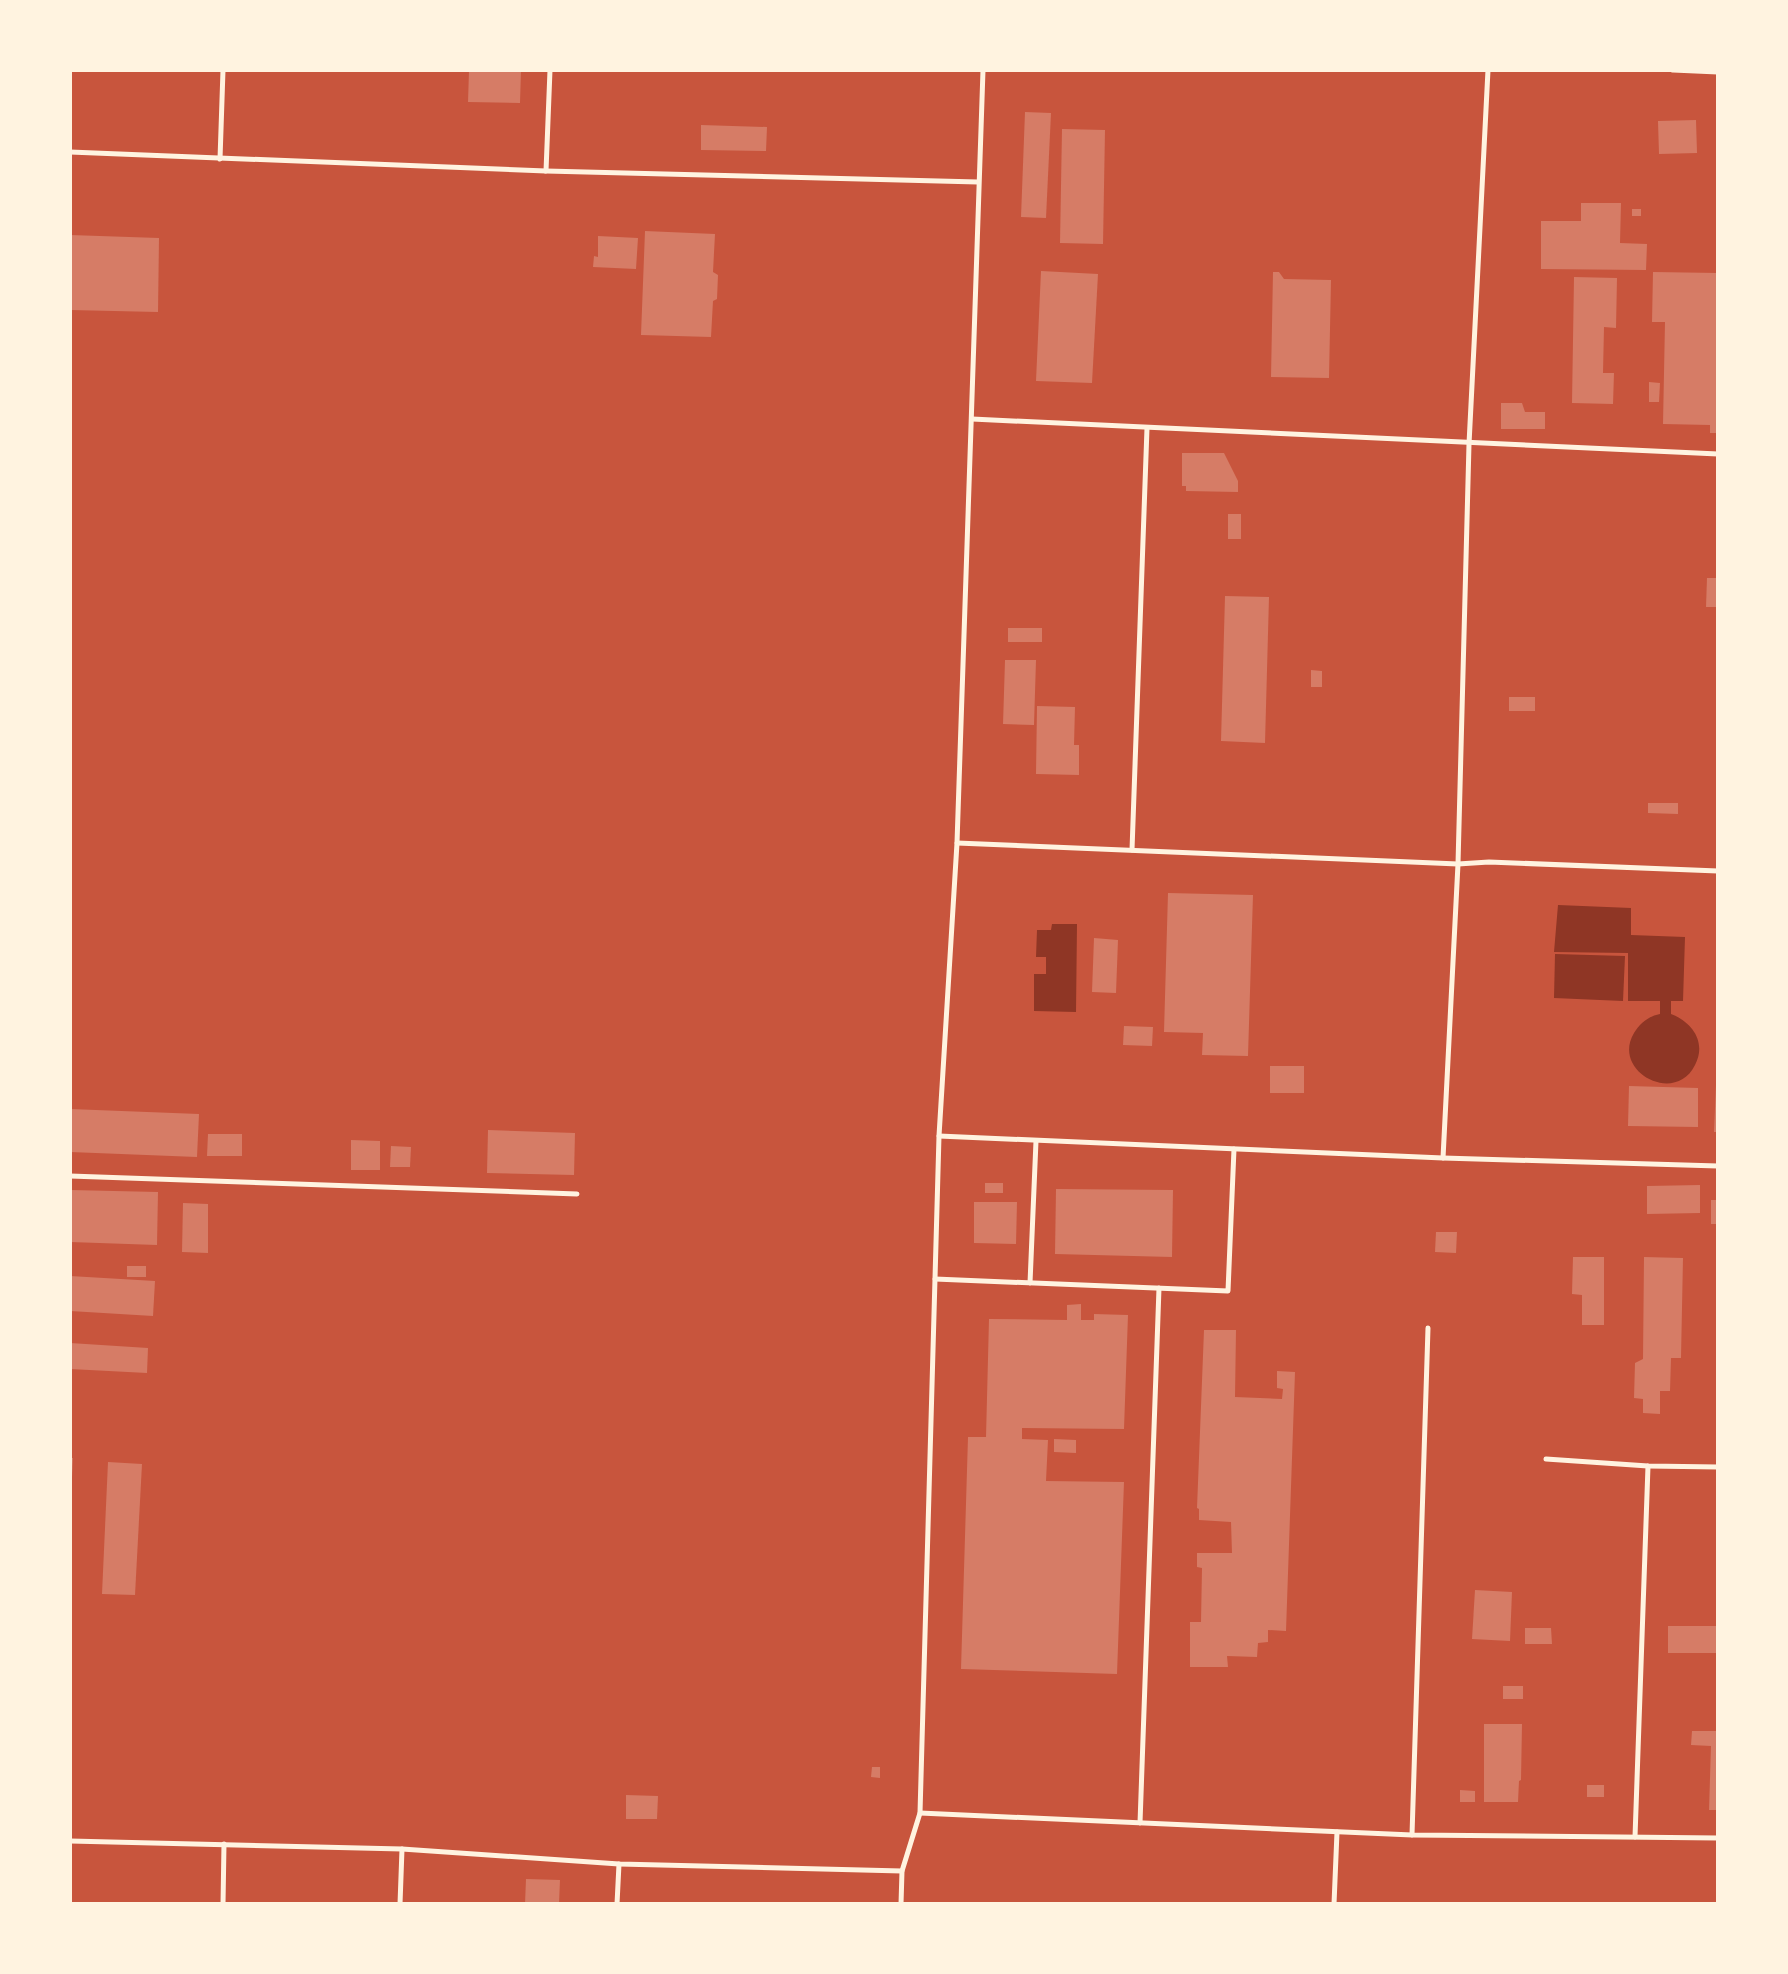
<svg xmlns="http://www.w3.org/2000/svg" width="1788" height="1974" viewBox="0 0 1788 1974" font-family="'IBM Plex Sans',sans-serif">
<style>
.water{fill:#8f3625}
.building{fill:#d67c66}
.lines{fill:none;stroke-linecap:round;stroke-linejoin:round}
.service{stroke:#fff3e0;stroke-width:5}
</style>
<rect width="100%" height="100%" fill="#c8553d"/>
<g class="water">
<path d="M 1558,905 L 1631,908 L 1631,935 L 1685,937 L 1683,1001 L 1671,1001 L 1671,1014 C 1692,1022 1707,1042 1695,1065 C 1675,1106 1611,1071 1634,1033 C 1640,1023 1649,1016 1660,1014 L 1660,1001 L 1628,1001 L 1628,953 L 1554,952 Z"/>
<polygon points="1052,924 1077,924 1076,1012 1034,1011 1034,974 1046,974 1046,957 1036,957 1037,930 1051,930"/>
<polygon points="1555,954 1625,956 1623,1001 1554,998"/>
</g>
<g class="building">
<polygon points="469,70 521,70 520,103 468,102"/>
<polygon points="1025,112 1051,113 1046,218 1021,217"/>
<polygon points="1696,120 1697,153 1659,154 1658,121"/>
<polygon points="701,125 767,127 766,151 701,150"/>
<polygon points="1062,129 1105,130 1103,244 1060,243"/>
<polygon points="1581,203 1621,203 1620,243 1647,244 1646,270 1541,269 1541,221 1581,221"/>
<rect x="1632" y="209" width="9" height="7"/>
<polygon points="645,231 715,234 713,272 718,275 717,299 713,301 711,337 641,335"/>
<polygon points="70,235 159,238 158,312 70,310"/>
<polygon points="598,236 638,238 636,269 593,267 594,256 598,257"/>
<polygon points="1041,271 1098,274 1092,383 1036,381"/>
<polygon points="1273,272 1279,272 1284,279 1331,280 1329,378 1271,377"/>
<polygon points="1653,272 1718,273 1718,433 1710,433 1710,425 1663,424 1665,322 1652,322"/>
<polygon points="1574,277 1617,278 1616,328 1604,327 1603,373 1614,373 1613,404 1572,403"/>
<polygon points="1649,382 1660,383 1659,402 1649,402"/>
<polygon points="1501,403 1522,403 1525,412 1545,412 1545,429 1501,429"/>
<polygon points="1182,453 1224,453 1238,481 1238,492 1186,491 1186,486 1182,486"/>
<rect x="1228" y="514" width="13" height="25"/>
<polygon points="1707,578 1718,578 1718,607 1706,607"/>
<polygon points="1225,596 1269,597 1265,743 1221,741"/>
<rect x="1008" y="628" width="34" height="14"/>
<polygon points="1005,660 1036,660 1034,725 1003,724"/>
<polygon points="1311,670 1322,671 1322,687 1311,687"/>
<rect x="1509" y="697" width="26" height="14"/>
<polygon points="1037,706 1075,707 1074,745 1079,745 1079,775 1036,774"/>
<polygon points="1648,803 1678,803 1678,814 1648,813"/>
<polygon points="1168,893 1253,895 1248,1056 1202,1055 1203,1033 1164,1032"/>
<polygon points="1094,938 1118,940 1116,993 1092,992"/>
<polygon points="1124,1026 1153,1027 1152,1046 1123,1045"/>
<rect x="1270" y="1066" width="34" height="27"/>
<polygon points="1716,1085 1718,1085 1718,1132 1714,1132"/>
<polygon points="1629,1086 1698,1088 1698,1127 1628,1126"/>
<polygon points="70,1109 199,1114 197,1157 70,1152"/>
<polygon points="488,1130 575,1133 574,1175 487,1173"/>
<polygon points="208,1134 242,1134 242,1156 207,1156"/>
<polygon points="351,1140 380,1141 380,1170 351,1170"/>
<polygon points="391,1146 411,1147 410,1167 390,1167"/>
<rect x="985" y="1183" width="18" height="10"/>
<polygon points="1700,1185 1700,1213 1647,1214 1647,1186"/>
<polygon points="1056,1189 1173,1190 1172,1257 1055,1254"/>
<polygon points="70,1190 158,1192 157,1245 70,1242"/>
<rect x="1711" y="1200" width="7" height="24"/>
<polygon points="974,1202 1017,1202 1016,1244 974,1243"/>
<polygon points="183,1203 208,1204 208,1253 182,1252"/>
<polygon points="1436,1232 1457,1232 1456,1253 1435,1252"/>
<polygon points="1573,1257 1604,1257 1604,1325 1582,1325 1582,1295 1572,1294"/>
<polygon points="1644,1257 1683,1258 1681,1358 1671,1358 1670,1391 1660,1391 1660,1414 1643,1413 1643,1399 1634,1398 1635,1363 1643,1359"/>
<rect x="127" y="1266" width="19" height="11"/>
<polygon points="70,1276 155,1281 153,1316 70,1311"/>
<polygon points="1081,1304 1081,1320 1094,1320 1094,1314 1128,1315 1124,1429 1022,1428 1022,1439 1048,1440 1046,1481 1124,1482 1117,1674 961,1669 968,1437 986,1437 989,1319 1067,1320 1067,1305"/>
<polygon points="1204,1330 1236,1330 1235,1397 1282,1399 1283,1389 1277,1388 1277,1371 1295,1372 1286,1631 1268,1630 1268,1642 1258,1643 1257,1657 1227,1656 1228,1667 1190,1667 1190,1622 1201,1622 1202,1568 1197,1567 1197,1553 1232,1553 1231,1522 1199,1520 1199,1509 1197,1508"/>
<polygon points="70,1343 148,1348 147,1373 70,1369"/>
<polygon points="1054,1439 1076,1440 1076,1453 1054,1452"/>
<polygon points="70,1458 73,1458 72,1477 70,1477"/>
<polygon points="108,1462 142,1464 135,1595 102,1594"/>
<polygon points="1475,1590 1512,1592 1510,1641 1472,1639"/>
<rect x="1668" y="1626" width="50" height="27"/>
<polygon points="1525,1628 1551,1628 1552,1644 1525,1644"/>
<rect x="1503" y="1686" width="20" height="13"/>
<polygon points="1484,1724 1522,1724 1521,1780 1519,1781 1518,1802 1484,1802"/>
<polygon points="1692,1731 1718,1731 1718,1810 1709,1810 1711,1746 1691,1745"/>
<polygon points="872,1767 880,1767 880,1778 871,1777"/>
<rect x="1587" y="1785" width="17" height="12"/>
<polygon points="1460,1790 1475,1791 1475,1802 1460,1802"/>
<polygon points="626,1795 658,1796 657,1819 626,1819"/>
<polygon points="526,1879 560,1880 559,1904 525,1904"/>
</g>
<g class="lines">
<g class="service">
<polyline points="1673,70 1718,72"/>
<polyline points="70,152 546,171 978,182"/>
<polyline points="220,159 223,70"/>
<polyline points="546,171 550,70"/>
<polyline points="972,419 1718,454"/>
<polyline points="957,843 1458,864 1489,862 1718,871"/>
<polyline points="1132,850 1147,428"/>
<polyline points="939,1136 1443,1158 1718,1166"/>
<polyline points="1443,1158 1458,864 1469,444 1488,70"/>
<polyline points="70,1176 577,1194"/>
<polyline points="935,1279 1228,1291 1234,1149"/>
<polyline points="1030,1283 1036,1141"/>
<polyline points="1546,1459 1648,1466 1718,1467"/>
<polyline points="920,1813 1412,1835 1718,1838"/>
<polyline points="1140,1823 1159,1288"/>
<polyline points="1412,1835 1428,1328"/>
<polyline points="1635,1837 1648,1466"/>
<polyline points="70,1841 402,1849 619,1864 902,1871"/>
<polyline points="223,1904 224,1844"/>
<polyline points="400,1904 402,1849"/>
<polyline points="617,1904 619,1864"/>
<polyline points="901,1904 902,1871 920,1813 939,1136 957,843 983,70"/>
<polyline points="1334,1904 1337,1832"/>
</g>
</g>
<rect width="1788" height="1974" fill="none" stroke="#fff3e0" stroke-width="144"/>
</svg>
